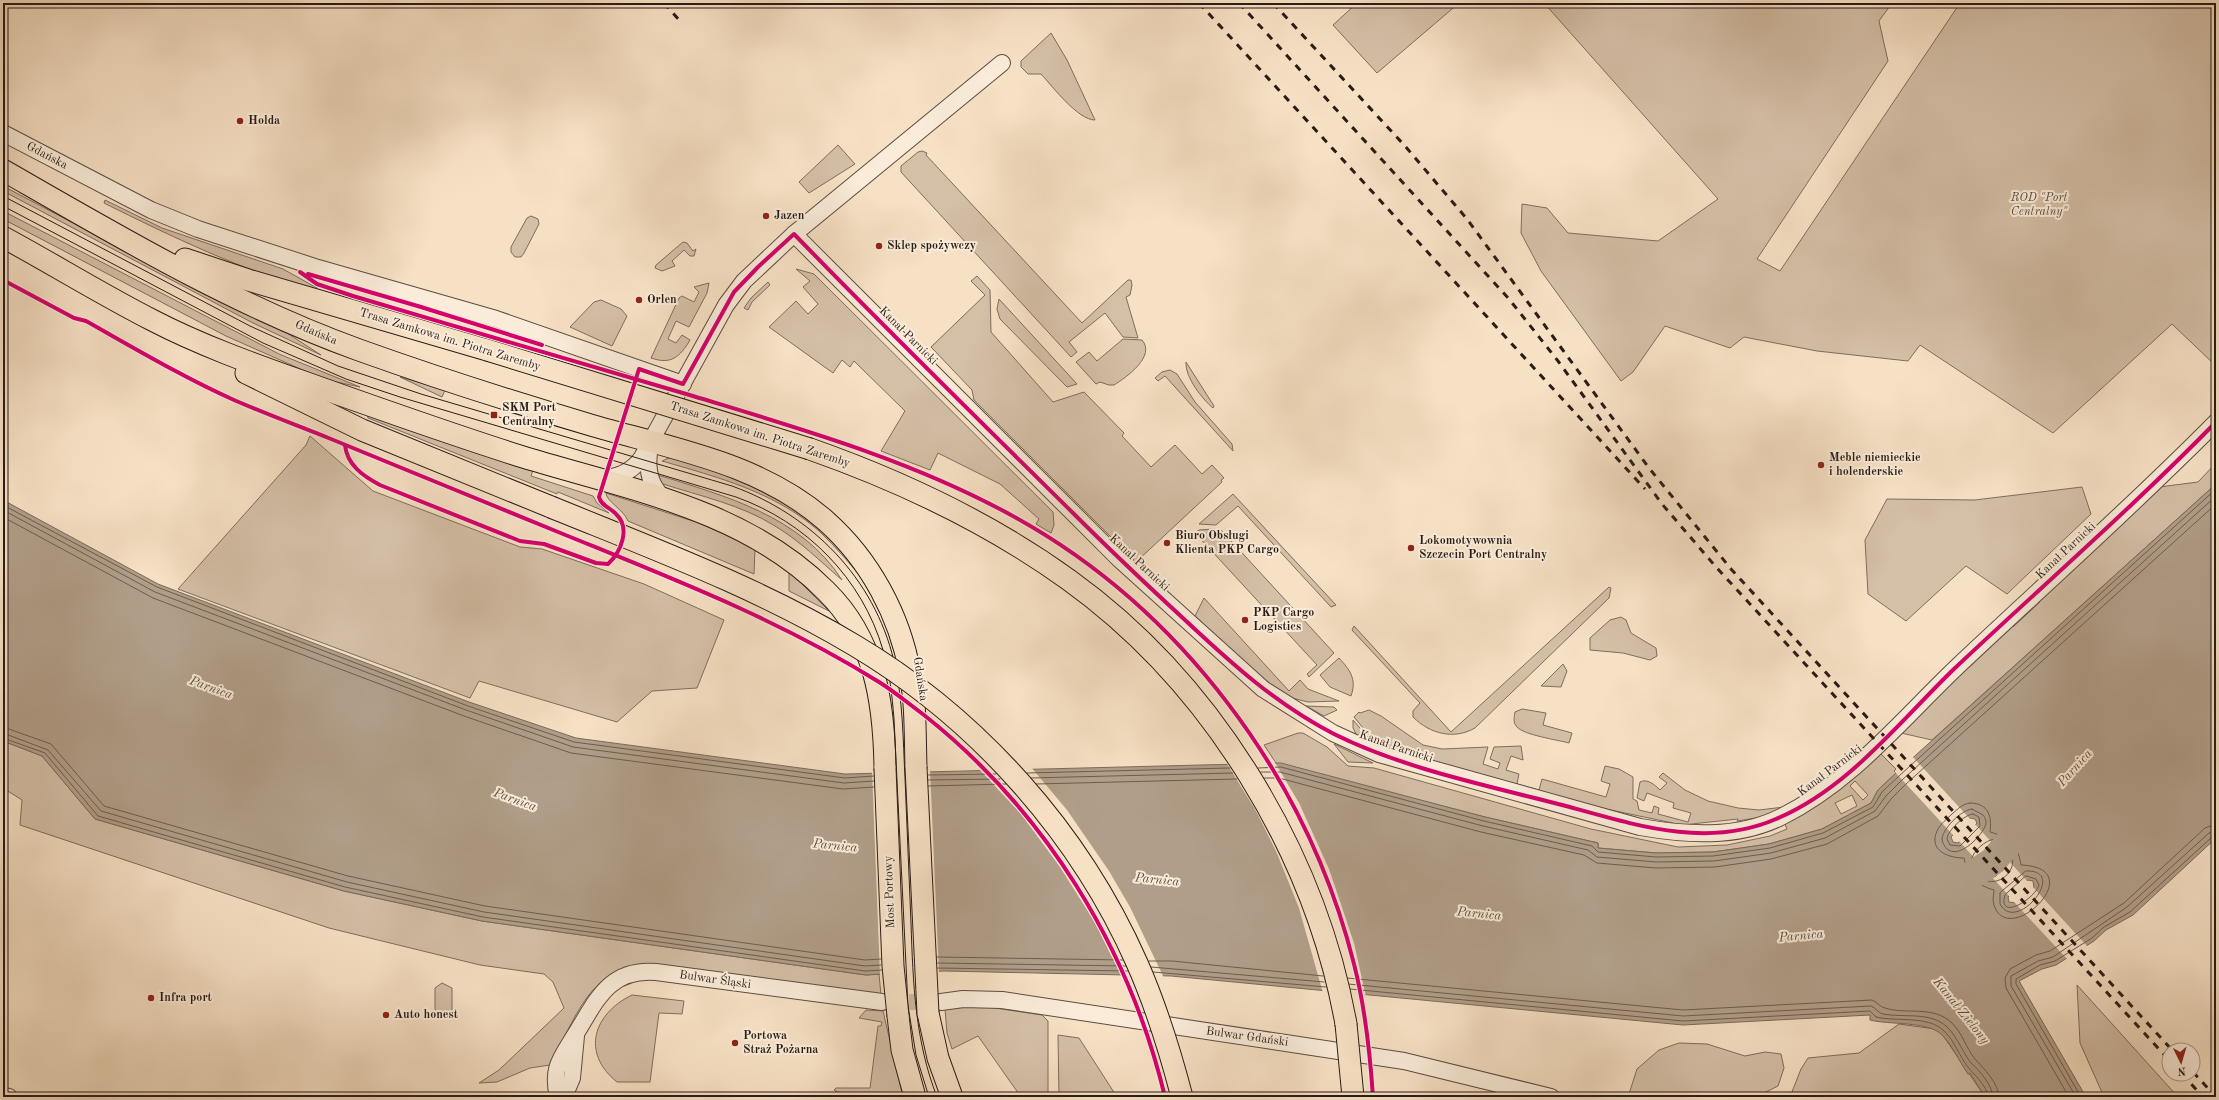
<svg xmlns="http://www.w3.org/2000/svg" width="2219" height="1100" viewBox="0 0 2219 1100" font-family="'Old Standard TT',serif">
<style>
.green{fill:#d4bfa7;stroke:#7e6d5e;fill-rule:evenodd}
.water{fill:#b19e89;stroke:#7b6a5b;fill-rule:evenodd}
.pier{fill:#f7e1c5;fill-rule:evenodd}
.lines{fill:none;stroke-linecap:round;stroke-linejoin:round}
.shore{stroke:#6d5c4f;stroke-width:1}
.river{stroke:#b19e89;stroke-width:28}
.minor-tunnel{stroke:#ceb9a2;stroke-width:16;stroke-dasharray:16 8;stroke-linecap:butt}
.minor-casing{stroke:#5c4c41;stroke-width:18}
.major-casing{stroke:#291b15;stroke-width:23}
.minor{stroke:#faecd9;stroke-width:16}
.major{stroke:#f7e1c5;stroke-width:21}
.tram{stroke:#291b15;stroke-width:1}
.rail{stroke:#291b15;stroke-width:3;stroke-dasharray:7 7;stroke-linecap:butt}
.major-bridge-casing{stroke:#291b15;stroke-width:23;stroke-linecap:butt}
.major-bridge{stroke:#f7e1c5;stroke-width:21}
.cycleway-casing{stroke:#faecd9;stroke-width:6}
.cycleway{stroke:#d6006c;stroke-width:4}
.poi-dot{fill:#8f2418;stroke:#faecd9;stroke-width:1.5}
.labels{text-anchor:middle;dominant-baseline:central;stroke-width:4;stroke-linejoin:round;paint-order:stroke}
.poi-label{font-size:12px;font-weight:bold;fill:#291b15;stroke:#faecd9;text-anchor:start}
.street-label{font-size:12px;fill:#291b15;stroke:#faecd9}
.park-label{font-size:12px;font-style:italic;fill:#5c4c41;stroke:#faecd9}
.water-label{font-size:13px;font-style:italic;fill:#5f4f43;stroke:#faecd9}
</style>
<rect width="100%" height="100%" fill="#f7e1c5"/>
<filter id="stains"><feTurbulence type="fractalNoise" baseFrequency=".005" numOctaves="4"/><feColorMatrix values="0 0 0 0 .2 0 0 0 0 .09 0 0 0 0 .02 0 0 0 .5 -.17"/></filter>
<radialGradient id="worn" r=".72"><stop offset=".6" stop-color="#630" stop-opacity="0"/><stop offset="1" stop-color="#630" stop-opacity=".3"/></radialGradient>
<g class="green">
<polygon points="1357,3 1459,3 1377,73 1333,25"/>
<polygon points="1544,3 1892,3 1879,21 1888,61 1757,259 1780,271 1960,3 2216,3 2216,366 2172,324 2053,433 1920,345 1908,361 1817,351 1744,337 1730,348 1665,326 1633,372 1621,381 1541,271 1521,233 1522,204 1547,208 1568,233 1658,241 1718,199"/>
<path d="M 1051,33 L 1067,60 L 1095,120 C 1078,120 1053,87 1041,74 L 1028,74 L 1021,67 L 1021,61 Z"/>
<polygon points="838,145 855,164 809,193 799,182"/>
<polygon points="922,151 927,153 926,155 1082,323 1128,280 1131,280 1132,285 1130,295 1126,297 1138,338 1123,337 1105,313 1069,342 1077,352 1071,357 901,172 901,166 918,152"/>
<polygon points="3,186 187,283 287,333 321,355 253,323 3,191"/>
<path d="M 105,200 L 162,228 L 283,269 L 317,288 L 316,292 C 242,270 172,237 104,203 Z"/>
<polygon points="3,211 279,354 360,387 323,379 226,336 3,219"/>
<polygon points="531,216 538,219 539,224 524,253 521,257 515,257 511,252 511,247 527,218"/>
<polygon points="683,242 687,243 693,251 696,249 694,256 690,256 684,250 672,261 675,266 662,271 655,268 656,265"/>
<polygon points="796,269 814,274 1053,512 1054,525 1051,533 1036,524 1039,519 1000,484 938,453 930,470 881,451 905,411 854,361 850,367 842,360 833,373 769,327 796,301 808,314 818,304 803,287 810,281"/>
<polygon points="977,276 990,290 991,332 1053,402 1084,392 1124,433 1122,436 1151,467 1175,445 1202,474 1212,465 1224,478 1221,480 1222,482 1136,562 974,400 972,390 931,347 985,295 971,281"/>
<polygon points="768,282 770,285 752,302 748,310 744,308 751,298"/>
<path d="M 709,283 L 707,293 L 689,327 L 676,321 L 668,339 L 676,343 L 682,335 L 690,340 C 680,357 671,365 651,358 L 679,298 L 682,296 L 694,302 L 699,292 L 694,287 Z"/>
<polygon points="999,299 1077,384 1067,387 1000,319 997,309"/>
<polygon points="601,300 621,309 627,316 612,346 570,327 594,302"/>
<path d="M 1123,339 L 1142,340 C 1156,356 1127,377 1114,385 L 1109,385 L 1100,382 L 1096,384 L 1076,362 L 1089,352 L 1097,361 Z"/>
<path d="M 1186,362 L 1214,406 L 1213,408 C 1202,399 1185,377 1186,362 Z"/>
<polygon points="1170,370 1177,374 1195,402 1232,444 1233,451 1165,376 1158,381 1155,378 1162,372"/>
<polygon points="400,377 445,390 442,397"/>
<polygon points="367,414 533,470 531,476 593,496 597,503 609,513 558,492 557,494 368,418"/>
<polygon points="310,436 373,491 520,547 542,549 644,584 724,620 697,688 652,691 617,722 479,681 470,698 178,589 306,445"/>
<path d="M 671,457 C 730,471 798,499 839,546 C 849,558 857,571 866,583 C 851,565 836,547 819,531 C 775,492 717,477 662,461 Z"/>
<polygon points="2216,463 2216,484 1932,740 1901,733 2011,625 2013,627 2040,602 2038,600 2159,487 2198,482"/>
<path d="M 658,475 C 725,496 801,516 842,580 C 820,561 800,541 775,526 C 742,505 700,496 663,484 L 658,481 Z"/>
<polygon points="2082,487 2091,514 2007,594 1966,566 1906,621 1868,594 1865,540 1887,499 1975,500"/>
<path d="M 606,493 L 699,523 L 755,548 L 754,574 L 628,521 C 624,510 606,501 606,493 Z"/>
<polygon points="1233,494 1336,605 1331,607 1238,506 1216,525 1199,524"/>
<polygon points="1214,529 1222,531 1334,653 1309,677 1307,674 1317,665 1195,533 1199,530"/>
<polygon points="789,571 829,611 789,591"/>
<path d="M 1609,587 L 1611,588 L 1609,598 L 1475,728 C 1454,740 1430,734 1413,717 L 1413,711 L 1420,703 L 1352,630 L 1354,626 L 1451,732 Z"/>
<polygon points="1204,598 1289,691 1300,680 1308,689 1339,701 1308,702 1292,698 1281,692 1243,662 1195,616"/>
<polygon points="1621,617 1626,620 1631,633 1656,648 1657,656 1650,660 1623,653 1590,650 1590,638 1610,620"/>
<path d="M 1339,658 C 1350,670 1357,679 1351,696 L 1330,687 L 1320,675 Z"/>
<polygon points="1563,664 1567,671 1561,687 1541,686"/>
<polygon points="1306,706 1334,707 1337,710 1324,716"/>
<path d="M 1522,709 L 1546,713 L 1543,725 L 1572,733 L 1569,743 C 1558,740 1524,735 1517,727 C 1513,723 1514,718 1515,712 Z"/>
<path d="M 1369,710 L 1381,716 L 1423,745 L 1442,749 L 1488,747 L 1483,764 L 1498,769 L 1500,763 L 1490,759 L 1494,747 L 1521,746 L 1523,760 L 1511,756 L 1506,770 L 1519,774 L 1517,784 L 1539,790 L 1542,779 L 1606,797 L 1610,784 L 1601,781 L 1605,766 L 1619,769 L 1633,777 L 1633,799 L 1637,801 L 1639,810 L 1652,813 L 1654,806 L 1659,808 L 1658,814 L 1688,822 L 1691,813 L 1673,808 L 1674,803 L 1647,793 L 1644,801 L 1637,798 L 1640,782 C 1647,778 1655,785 1660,790 L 1667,783 L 1659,777 L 1663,773 L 1685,790 L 1708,801 L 1738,808 L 1759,810 L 1784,807 L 1768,816 L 1737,821 L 1738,819 L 1682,825 L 1587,805 L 1378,746 L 1354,717 L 1359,712 L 1360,713 Z"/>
<polygon points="1353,720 1373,743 1358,738 1353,728"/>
<path d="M 1298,733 L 1303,733 L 1327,747 L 1348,766 L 1374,768 L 1591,829 L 1678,847 L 1727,845 L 1770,836 L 1787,829 L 1784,822 L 1880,753 L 1896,769 L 1894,771 L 1896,773 L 1878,790 L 1871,803 L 1822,829 L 1769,844 L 1713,852 L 1656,853 L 1598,848 L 1598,843 L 1485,817 L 1276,763 L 1264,745 ZM 1855,781 L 1868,795 L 1863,800 L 1850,786 ZM 1852,795 L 1857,806 L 1841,814 L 1835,803 Z"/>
<path d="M 3,741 L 42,756 L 95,819 L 344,891 L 482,921 L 866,975 L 879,974 L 881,995 L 663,965 C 592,958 578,1014 550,1065 L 530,1068 L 497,1082 L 479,1083 L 499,1070 L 564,1008 L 553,982 L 544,974 L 480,965 L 329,928 L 20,825 L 22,800 L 3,788 Z"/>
<polygon points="1334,744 1373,763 1348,762"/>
<polygon points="442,983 452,988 452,1013 445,1017 437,1014 435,1009 435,988"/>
<polygon points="2077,985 2178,1097 2104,1097 2080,1043"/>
<path d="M 632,995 L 684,1001 L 682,1014 L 659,1013 L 650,1082 L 617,1082 C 581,1053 593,1014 632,995 Z"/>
<polygon points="981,1006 1042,1015 1048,1021 1048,1097 1021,1097 978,1036 952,1049 947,1033 945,1009"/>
<polygon points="866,1010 883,1011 903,1097 848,1097 834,1090 836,1088 870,1088 878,1026 881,1026 882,1022 859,1018"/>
<polygon points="1899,1024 1935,1029 1942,1034 1985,1097 1790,1097 1801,1069 1808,1058 1859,1053"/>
<polygon points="1058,1035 1079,1038 1117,1097 1059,1097"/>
<polygon points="1679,1043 1707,1044 1745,1056 1765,1052 1781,1054 1784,1068 1778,1086 1756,1097 1628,1097 1637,1069 1659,1050"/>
</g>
<path class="water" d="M 2216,484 L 2216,838 L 2133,915 L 2106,930 L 2094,941 L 2056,965 L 2042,969 L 2019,981 L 2086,1097 L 1985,1097 L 1970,1073 L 1968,1074 C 1959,1061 1953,1046 1942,1035 C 1929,1021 1889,1025 1870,1020 L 1870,1015 L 1683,1025 L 1171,976 L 944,971 L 866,975 L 482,921 L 344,891 L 95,819 L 42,756 L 3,741 L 3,500 L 158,584 L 469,702 L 576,738 L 845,774 L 1281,763 L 1485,817 L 1598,843 L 1598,848 L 1656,853 L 1713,852 L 1769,844 L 1822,829 L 1871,803 L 1878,790 L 1896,773 ZM 1970,818 L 1975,819 L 1977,823 L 1958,843 L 1953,842 L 1951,837 ZM 1996,848 L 2005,862 L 1990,873 L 1980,860 ZM 2028,880 L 2033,881 L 2034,888 L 2016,903 L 2009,902 L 2008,897 Z"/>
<g class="pier">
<polygon points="1912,756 1971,820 1954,836 1895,772"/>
<polygon points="1274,761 1299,803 1329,869 1354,943 1366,997 1323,993 1299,908 1276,851 1256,811 1226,762"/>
<polygon points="1031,767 1067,810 1109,871 1130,907 1164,978 1122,977 1094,921 1060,867 1021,814 978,768"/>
<polygon points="930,769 939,973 880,976 872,770"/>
<path d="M 1974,823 L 2028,882 L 2011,898 L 1958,840 ZM 1994,850 L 2003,861 L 1992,872 L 1982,861 Z"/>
<polygon points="2032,886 2088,947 2088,948 2068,960 2014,902"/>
</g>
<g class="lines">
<g class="shore">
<polyline points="3,505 157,587 468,706 574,742 845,778 874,776"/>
<polyline points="3,510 155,592 466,710 573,747 844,783 874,781"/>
<polyline points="3,517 153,598 464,716 571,753 843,789 874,787"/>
<polyline points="3,727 51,744 104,806 348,876 485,906 865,960 881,959"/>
<polyline points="3,733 48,750 101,811 347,882 484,912 865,966 881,965"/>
<polyline points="3,738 45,753 98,816 345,887 483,917 865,971 882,970"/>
<polyline points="1258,768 1281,767 1484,821 1592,846 1598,852 1656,857 1713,856 1770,848 1823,833 1873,807 1882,792 1899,776 2216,489"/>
<polyline points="1261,772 1280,772 1483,826 1588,850 1597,857 1656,862 1714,861 1771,853 1825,838 1875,811 1886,796 1902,780 2216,496"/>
<polyline points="1027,773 1230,768"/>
<polyline points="928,775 996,774"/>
<polyline points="1031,778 1233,773"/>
<polyline points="1264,778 1279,778 1481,832 1584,855 1597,863 1656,868 1715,867 1771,859 1827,844 1878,816 1891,799 1906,784 2216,504"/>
<polyline points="928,780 1000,779"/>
<polyline points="1036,784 1237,779"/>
<polyline points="928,786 1006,784"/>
<path d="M 1970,803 C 1989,803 1992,817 1990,832 C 2009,837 2018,845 2021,865 C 2093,868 2008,950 1994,905 C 1992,899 1994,895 1994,890 C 1977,886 1967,874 1964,858 C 1949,858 1928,851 1937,831 C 1940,824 1947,819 1952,814 C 1958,809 1962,804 1970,803 Z"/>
<path d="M 1972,809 L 1983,815 C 1985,817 1986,820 1986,823 C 1985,834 1951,870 1942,840 C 1942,829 1961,810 1972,809 Z"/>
<path d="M 1973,814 L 1979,817 L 1980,826 L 1960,846 L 1950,845 L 1947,839 C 1947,831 1965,814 1973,814 Z"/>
<path d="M 1995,839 C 2001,840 2003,844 2007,848 C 2025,867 1996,893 1980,876 C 1975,871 1971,868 1971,861 C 1973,851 1985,840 1995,839 Z"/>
<polygon points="1995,844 2007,855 2009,862 1996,876 1991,878 1977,866 1976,861 1989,846"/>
<path d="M 2026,871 C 2070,869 2016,935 2000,904 L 2000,893 Z"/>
<path d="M 2026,876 L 2036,879 L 2039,885 C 2035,899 1997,922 2005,895 Z"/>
<polyline points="937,957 1123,960"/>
<polyline points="1149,961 1172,961 1323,976"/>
<polyline points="937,963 1126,966"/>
<polyline points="1151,967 1324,982"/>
<polyline points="937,968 1128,971"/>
<polyline points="1153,972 1326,987"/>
<path d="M 1347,978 L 1683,1010 L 1872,1000 C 1877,1002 1880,1007 1885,1008 C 1907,1015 1933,1005 1952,1023 C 1963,1034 1966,1048 1975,1059 C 1984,1069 1998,1082 1999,1097"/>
<path d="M 1348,984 L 1683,1016 L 1871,1006 C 1876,1008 1878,1013 1883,1014 C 1904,1018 1932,1011 1948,1028 C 1958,1038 1965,1057 1972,1064 C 1980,1071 1992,1085 1993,1097"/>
<path d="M 1350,989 L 1683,1021 L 1870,1011 L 1876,1017 C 1896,1022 1928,1015 1944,1031 C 1955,1041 1959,1056 1968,1067 C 1974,1075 1987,1085 1988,1097"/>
<polyline points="2069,1097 2006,988 2005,978 2010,969 2036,955 2050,951 2124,903 2205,828 2216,824"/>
<polyline points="2076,1097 2011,986 2011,976 2038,961 2053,957 2127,907 2209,833 2216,831"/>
<polyline points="2081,1097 2016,984 2016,979 2040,965 2055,961 2092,938 2104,927 2130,912 2212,837 2216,836"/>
</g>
<polyline class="river" points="1952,888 1993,861 2024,825"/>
<polyline class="minor-tunnel" points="885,1002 938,1002"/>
<defs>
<g id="minor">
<polyline points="3,133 151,210 198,229 318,268 496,319 683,384"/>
<path d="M 794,234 L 1118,558 L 1263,689 L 1333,733 L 1379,754 L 1640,827 C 1686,835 1737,839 1781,817 C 1852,782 1903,718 1959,665 C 2045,584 2133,506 2216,422"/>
<path d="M 650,447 C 646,467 649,486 665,499"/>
<path d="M 601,478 C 618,478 631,472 641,459 L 726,305 L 744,281 L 794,234 L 1002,63"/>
<polyline points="941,1002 963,999 1002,1000 1404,1061 1551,1097"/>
<polyline points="3,1096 9,1097"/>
<path d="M 558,1097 C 551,1068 561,1058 575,1035 C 596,1002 608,968 656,972 L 882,1002"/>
<polyline points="564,1097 572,1078 576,1036"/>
</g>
<g id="major">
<path d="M 3,170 C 118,236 234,305 359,350 C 437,378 516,403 594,426 C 674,449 762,464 826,521 C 870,560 900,616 910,673 C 916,704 915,735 916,767"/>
<path d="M 3,237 C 53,264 101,294 152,320 C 200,345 253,364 304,382 C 377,408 450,434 523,457 C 628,489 746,510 826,591 C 875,639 884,702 885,768"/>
<polyline points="185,259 248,280 487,350"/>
<polyline points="246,373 362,430 551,507"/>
<path d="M 810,449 C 901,481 990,523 1069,580 C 1212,683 1315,852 1346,1024"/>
<polyline points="928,1013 938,1058 952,1097"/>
<polyline points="898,1016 902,1050 915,1097"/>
</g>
</defs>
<use href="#minor" class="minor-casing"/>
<use href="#major" class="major-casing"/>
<use href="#minor" class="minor"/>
<use href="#major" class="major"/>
<g class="tram">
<path d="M 3,196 L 250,326 L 338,366 L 421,394 L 732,486 C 812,515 874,578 894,661 C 903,699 903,739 905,778 C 907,827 909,875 911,923 C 913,983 915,1041 937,1097"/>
<path d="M 3,206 L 263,343 L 346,379 L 400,397 L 736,497 C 806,522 862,578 883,650 C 890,673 892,696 894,719 L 908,1006 L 916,1055 L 929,1097"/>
</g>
<g class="rail">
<polyline points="664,3 681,22"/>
<polyline points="1199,3 1645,489"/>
<polyline points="1239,3 1509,299 1558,361 1662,504 1716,567 2169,1060"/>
<polyline points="1273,3 1405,146 1467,219 1649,468 1731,569 2172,1050"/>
<polyline points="2193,1072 2216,1097"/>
<polyline points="2182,1074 2203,1097"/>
</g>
<defs>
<g id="major-bridge">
<polyline points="487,350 810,449"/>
<path d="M 551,507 C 654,549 759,588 854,645 C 977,718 1079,832 1137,963 C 1156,1006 1170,1051 1182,1097"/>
<polyline points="916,767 928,1013"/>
<polyline points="885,768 893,966 898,1016"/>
<polyline points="1346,1024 1353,1097"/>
</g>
</defs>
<use href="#major-bridge" class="major-bridge-casing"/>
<use href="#major-bridge" class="major-bridge"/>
<defs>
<g id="cycleway">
<path d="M 300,272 L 317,284 L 353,296 C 466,330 579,362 693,396 C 801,429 911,460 1011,515 C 1180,607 1307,777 1354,964 C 1365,1007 1370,1052 1373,1097"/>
<polyline points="308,274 421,307 542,345"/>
<path d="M 3,280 L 74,318 L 86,321 C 134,348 183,377 234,400 C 266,414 299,426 331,439 C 408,471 486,502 563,534 C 671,578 780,620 879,682 C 895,692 909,704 924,715 C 1045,811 1129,947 1165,1097"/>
<path d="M 345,445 C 347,465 363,476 380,485 L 520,541 L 544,544 L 596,563 L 608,564 C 621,552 631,528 616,514 C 611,508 601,506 599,497 L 639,369 L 683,384 L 734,292 L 758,267 L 794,234 C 886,329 980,421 1074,514 C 1110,550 1147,585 1185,620 C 1231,663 1277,705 1334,734 C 1404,769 1490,786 1566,806 C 1635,825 1707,849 1776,819 C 1848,789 1899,722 1954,669 C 2041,587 2132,508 2216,422"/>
</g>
</defs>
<use href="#cycleway" class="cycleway-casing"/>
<use href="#cycleway" class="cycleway"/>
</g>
<g class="poi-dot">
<circle cx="240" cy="121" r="4"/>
<circle cx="766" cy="216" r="4"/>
<circle cx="879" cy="246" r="4"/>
<circle cx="639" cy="300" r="4"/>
<rect x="490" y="411" width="8" height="8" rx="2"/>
<circle cx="1821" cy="465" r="4"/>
<circle cx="1167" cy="543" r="4"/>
<circle cx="1411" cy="548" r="4"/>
<circle cx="1245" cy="620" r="4"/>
<circle cx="151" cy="998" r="4"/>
<circle cx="386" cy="1015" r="4"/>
<circle cx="735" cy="1043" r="4"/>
</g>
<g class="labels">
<g class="poi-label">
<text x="248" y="121">Holda</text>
<text x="774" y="216">Jazen</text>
<text x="887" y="246">Sklep spożywczy</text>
<text x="647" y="300">Orlen</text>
<text x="502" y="408">SKM Port<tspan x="502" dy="14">Centralny</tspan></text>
<text x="1829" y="458">Meble niemieckie<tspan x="1829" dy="14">i holenderskie</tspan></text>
<text x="1175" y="536">Biuro Obsługi<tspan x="1175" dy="14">Klienta PKP Cargo</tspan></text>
<text x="1419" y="541">Lokomotywownia<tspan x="1419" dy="14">Szczecin Port Centralny</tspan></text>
<text x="1253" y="613">PKP Cargo<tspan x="1253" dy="14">Logistics</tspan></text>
<text x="159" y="998">Infra port</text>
<text x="394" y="1015">Auto honest</text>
<text x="743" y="1036">Portowa<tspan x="743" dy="14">Straż Pożarna</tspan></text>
</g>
<g class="street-label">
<text transform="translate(47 156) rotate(28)">Gdańska</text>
<text transform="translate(316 333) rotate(23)">Gdańska</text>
<text transform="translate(908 336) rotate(45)">Kanał Parnicki</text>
<text transform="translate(450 340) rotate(17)">Trasa Zamkowa im. Piotra Zaremby</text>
<text transform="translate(760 435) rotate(18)">Trasa Zamkowa im. Piotra Zaremby</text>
<text transform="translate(2066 551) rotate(-43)">Kanał Parnicki</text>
<text transform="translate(1139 563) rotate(43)">Kanał Parnicki</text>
<text transform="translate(920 679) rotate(81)">Gdańska</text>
<text transform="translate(1396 747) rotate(19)">Kanał Parnicki</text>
<text transform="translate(1830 771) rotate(-37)">Kanał Parnicki</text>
<text transform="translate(890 892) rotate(-92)">Most Portowy</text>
<text transform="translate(715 980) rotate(8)">Bulwar Śląski</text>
<text transform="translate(1247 1037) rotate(8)">Bulwar Gdański</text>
</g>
<g class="park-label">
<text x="2039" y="198">ROD "Port<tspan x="2039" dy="14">Centralny"</tspan></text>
</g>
<g class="water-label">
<text transform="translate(211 688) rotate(20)">Parnica</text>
<text transform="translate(2075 768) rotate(-48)">Parnica</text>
<text transform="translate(515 800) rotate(20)">Parnica</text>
<text transform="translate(835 846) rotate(6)">Parnica</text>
<text transform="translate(1157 880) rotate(6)">Parnica</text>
<text transform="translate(1479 914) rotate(6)">Parnica</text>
<text transform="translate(1801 936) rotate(-5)">Parnica</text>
<text transform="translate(1961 1011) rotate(51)">Kanał Zielony</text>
</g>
</g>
<rect width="2219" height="1100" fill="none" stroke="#f7e1c5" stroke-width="16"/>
<rect x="4" y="4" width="2211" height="1092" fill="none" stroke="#291b15" stroke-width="2"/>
<rect x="8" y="8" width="2203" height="1084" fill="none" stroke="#291b15"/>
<g transform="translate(2181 1062) rotate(175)"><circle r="19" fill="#faecd9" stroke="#a6988b"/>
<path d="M0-3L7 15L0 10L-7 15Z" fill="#8f2418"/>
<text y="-6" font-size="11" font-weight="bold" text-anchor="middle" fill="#291b15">N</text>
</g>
<rect width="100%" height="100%" filter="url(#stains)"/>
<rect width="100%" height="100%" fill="url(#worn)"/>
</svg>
